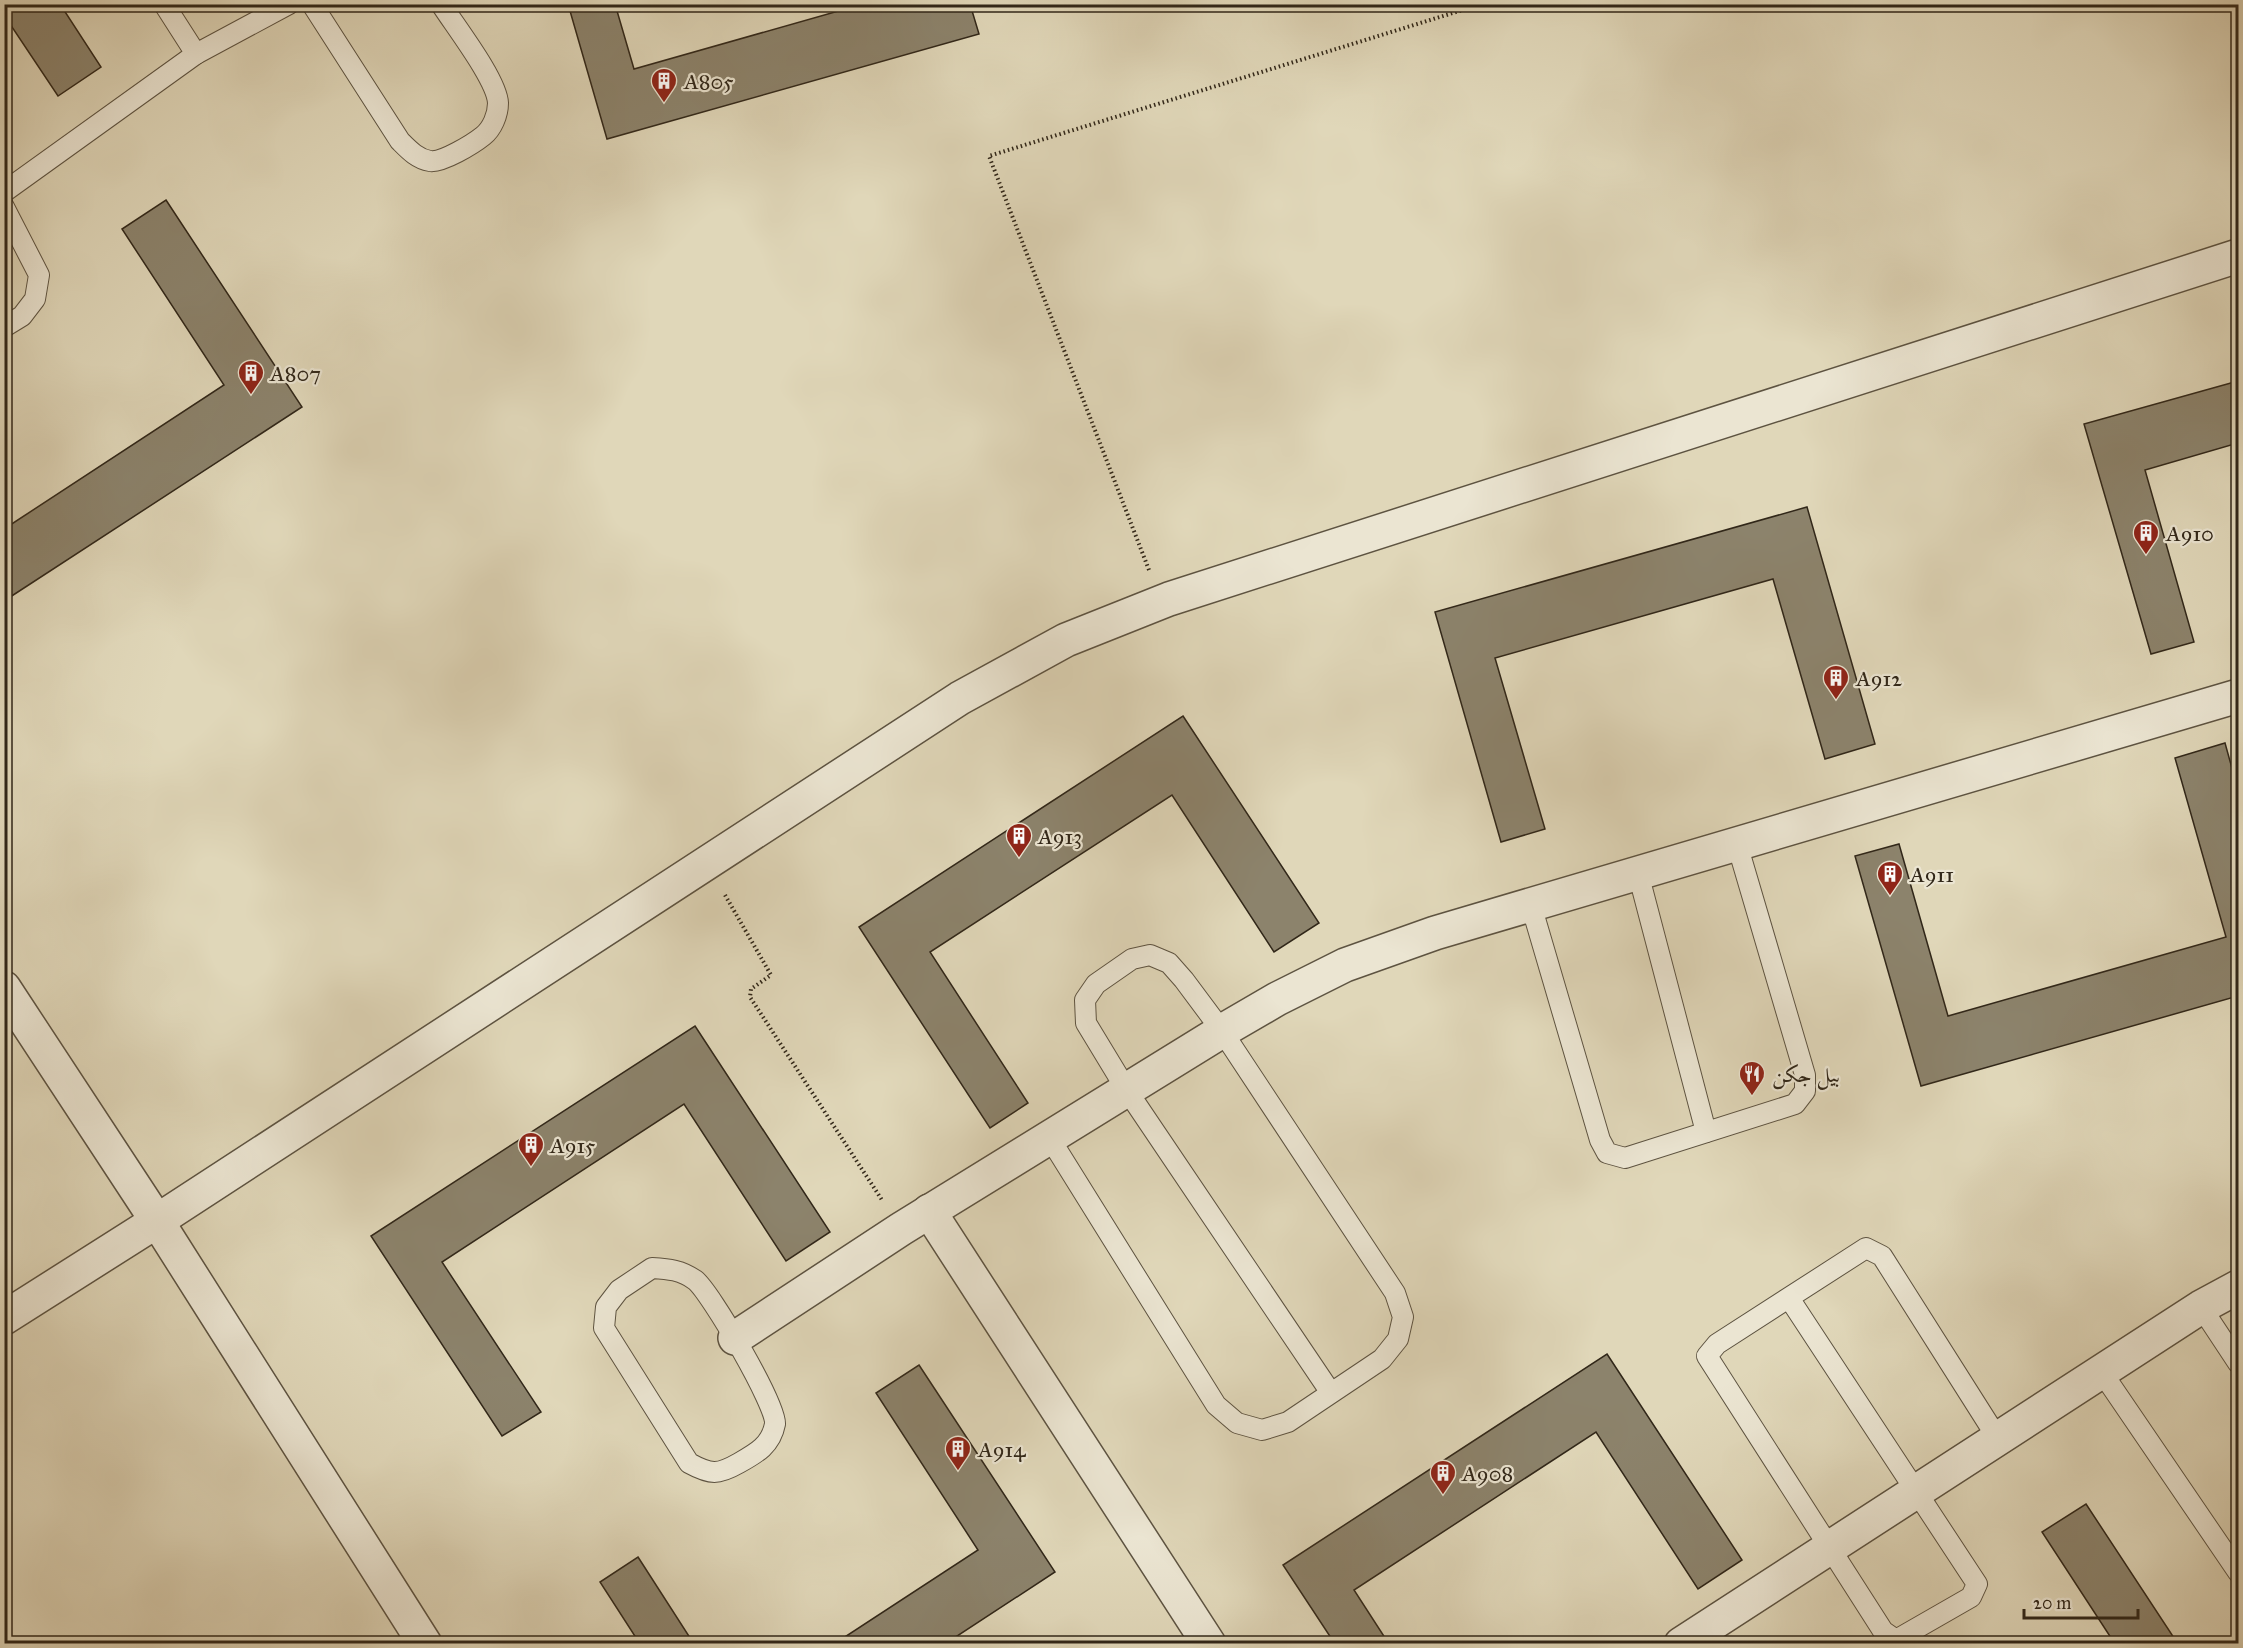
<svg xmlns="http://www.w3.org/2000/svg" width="2243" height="1648" viewBox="0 0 2243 1648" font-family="'IM FELL Great Primer',Amiri,serif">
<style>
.building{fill:#8c836c;stroke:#312719;stroke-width:1.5}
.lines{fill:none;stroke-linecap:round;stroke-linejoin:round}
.service-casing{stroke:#5d5341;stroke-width:22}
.minor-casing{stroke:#5d5341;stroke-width:36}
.tertiary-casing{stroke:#5d5341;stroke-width:36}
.path{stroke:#312719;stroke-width:4;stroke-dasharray:1.5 3;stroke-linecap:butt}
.service{stroke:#ebe5d2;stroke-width:20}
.minor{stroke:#ebe5d2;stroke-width:33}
.tertiary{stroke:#ebe5d2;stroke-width:33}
.labels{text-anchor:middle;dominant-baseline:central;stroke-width:4.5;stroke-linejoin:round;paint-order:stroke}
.poi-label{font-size:22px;fill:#312719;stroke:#ebe5d2;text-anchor:start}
</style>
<rect width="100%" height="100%" fill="#e0d7b9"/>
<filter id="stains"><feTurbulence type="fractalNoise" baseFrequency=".00333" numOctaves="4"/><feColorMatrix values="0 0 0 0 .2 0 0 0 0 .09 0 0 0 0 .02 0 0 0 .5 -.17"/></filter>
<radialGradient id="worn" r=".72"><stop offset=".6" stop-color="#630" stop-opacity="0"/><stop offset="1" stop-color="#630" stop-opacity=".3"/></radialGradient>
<g class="building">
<polygon points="4,4 60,4 101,67 58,96 4,15"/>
<polygon points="568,4 615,4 634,69 863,4 970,4 979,34 607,139"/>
<polygon points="166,200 302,407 4,601 4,529 224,385 122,229"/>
<polygon points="2238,381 2238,443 2145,470 2194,642 2151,654 2084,424"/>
<polygon points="1807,507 1875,744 1825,759 1773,579 1495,658 1545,829 1501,842 1435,612"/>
<polygon points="1183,716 1319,923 1274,952 1172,795 930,952 1028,1103 990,1128 859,927"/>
<polygon points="2225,743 2238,790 2238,996 1921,1086 1855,856 1899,844 1948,1016 2226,937 2175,758"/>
<polygon points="695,1026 830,1232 786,1261 684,1104 442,1262 541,1412 502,1436 371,1236"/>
<polygon points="1607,1354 1742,1560 1698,1589 1596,1432 1354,1590 1389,1644 1335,1644 1283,1565"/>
<polygon points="919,1365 1055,1572 945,1644 834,1644 978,1550 876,1393"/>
<polygon points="2086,1504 2178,1644 2115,1644 2042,1532"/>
<polygon points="638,1557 694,1644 640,1644 600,1582"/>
</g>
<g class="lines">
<defs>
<g id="service">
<polyline points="164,4 196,54"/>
<path d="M 312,4 L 400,141 C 408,149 417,159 430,161 C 442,163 473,144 483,136 C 492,129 498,115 498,103 C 497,80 455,26 441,4"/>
<polyline points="4,192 196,54 289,4"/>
<polyline points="4,207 39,275 35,299 22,316 4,327"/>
<polyline points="1638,873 1706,1132"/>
<polyline points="1531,905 1600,1140 1607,1153 1625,1158 1795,1104 1805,1091 1805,1075 1737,844"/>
<polyline points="1049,1137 1216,1405 1237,1423 1262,1430 1288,1422 1382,1359 1398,1339 1403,1317 1395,1293 1222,1031 1184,980 1169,963 1150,955 1132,959 1096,984 1085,1000 1086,1023 1126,1089 1331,1393"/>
<path d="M 652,1268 C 669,1269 681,1270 695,1280 C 710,1291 778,1408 775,1424 C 771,1445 757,1453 739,1463 C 718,1475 711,1475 689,1463 L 604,1328 L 606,1307 L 619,1290 Z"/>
<polyline points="1789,1298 1977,1584 1971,1597 1896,1640 1883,1631 1707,1356 1717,1344 1866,1248 1882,1256 1998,1439"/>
<polyline points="2201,1307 2238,1363"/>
<polyline points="2101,1371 2238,1572"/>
</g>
<g id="minor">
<polyline points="929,1211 1209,1644"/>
<polyline points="4,1318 157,1221 960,698 1066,640 1169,599 2238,256"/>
<polyline points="735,1338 901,1229 1222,1031 1277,999 1345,965 1435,933 2238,696"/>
<polyline points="1681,1644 2201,1307 2238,1287"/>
</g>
<polyline id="tertiary" points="4,988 157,1221 425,1644"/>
</defs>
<use href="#service" class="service-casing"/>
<use href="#minor" class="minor-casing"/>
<use href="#tertiary" class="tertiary-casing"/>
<g class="path">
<polyline points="1149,570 989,156 1482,4"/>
<polyline points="725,895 771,975 751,989 750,997 882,1200"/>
</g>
<use href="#service" class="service"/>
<use href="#minor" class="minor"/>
<use href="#tertiary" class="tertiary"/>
</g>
<defs>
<symbol id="building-pin" viewBox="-11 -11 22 30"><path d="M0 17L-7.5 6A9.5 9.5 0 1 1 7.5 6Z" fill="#8f2418" stroke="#ebe5d2"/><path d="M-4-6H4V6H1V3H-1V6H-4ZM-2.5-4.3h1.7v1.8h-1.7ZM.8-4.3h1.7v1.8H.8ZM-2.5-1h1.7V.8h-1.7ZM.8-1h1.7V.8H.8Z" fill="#fff"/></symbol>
<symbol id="restaurant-pin" viewBox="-11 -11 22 30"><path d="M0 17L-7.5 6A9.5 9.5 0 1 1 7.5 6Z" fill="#8f2418" stroke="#ebe5d2"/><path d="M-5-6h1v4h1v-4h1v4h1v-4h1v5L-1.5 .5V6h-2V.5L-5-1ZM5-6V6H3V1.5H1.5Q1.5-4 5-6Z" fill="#fff"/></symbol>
</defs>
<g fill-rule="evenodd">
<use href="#building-pin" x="649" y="66" width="30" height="40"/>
<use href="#building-pin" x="236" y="358" width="30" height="40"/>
<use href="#building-pin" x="2131" y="518" width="30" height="40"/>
<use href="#building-pin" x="1821" y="663" width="30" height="40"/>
<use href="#building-pin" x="1004" y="821" width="30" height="40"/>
<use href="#building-pin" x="1875" y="859" width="30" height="40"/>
<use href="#restaurant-pin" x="1737" y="1059" width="30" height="40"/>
<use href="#building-pin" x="516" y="1130" width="30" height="40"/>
<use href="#building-pin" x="943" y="1434" width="30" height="40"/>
<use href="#building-pin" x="1428" y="1458" width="30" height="40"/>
</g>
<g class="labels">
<g class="poi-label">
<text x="684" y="81">A805</text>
<text x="270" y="373">A807</text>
<text x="2166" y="533">A910</text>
<text x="1856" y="678">A912</text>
<text x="1038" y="836">A913</text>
<text x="1910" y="874">A911</text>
<text x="1772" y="1074">بيل جكن</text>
<text x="550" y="1145">A915</text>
<text x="978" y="1449">A914</text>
<text x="1462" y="1473">A908</text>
</g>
</g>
<rect width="2243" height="1648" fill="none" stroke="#e0d7b9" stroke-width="24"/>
<rect x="6" y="6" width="2231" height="1636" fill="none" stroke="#312719" stroke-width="3"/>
<rect x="12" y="12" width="2219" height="1624" fill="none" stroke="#312719" stroke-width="1.5"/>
<path d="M2024 1609v9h114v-9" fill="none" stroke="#312719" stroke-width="3"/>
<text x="2033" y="1609" font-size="18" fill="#312719" stroke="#ebe5d2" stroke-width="4.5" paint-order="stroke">20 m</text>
<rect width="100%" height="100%" filter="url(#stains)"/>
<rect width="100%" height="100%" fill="url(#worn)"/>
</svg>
